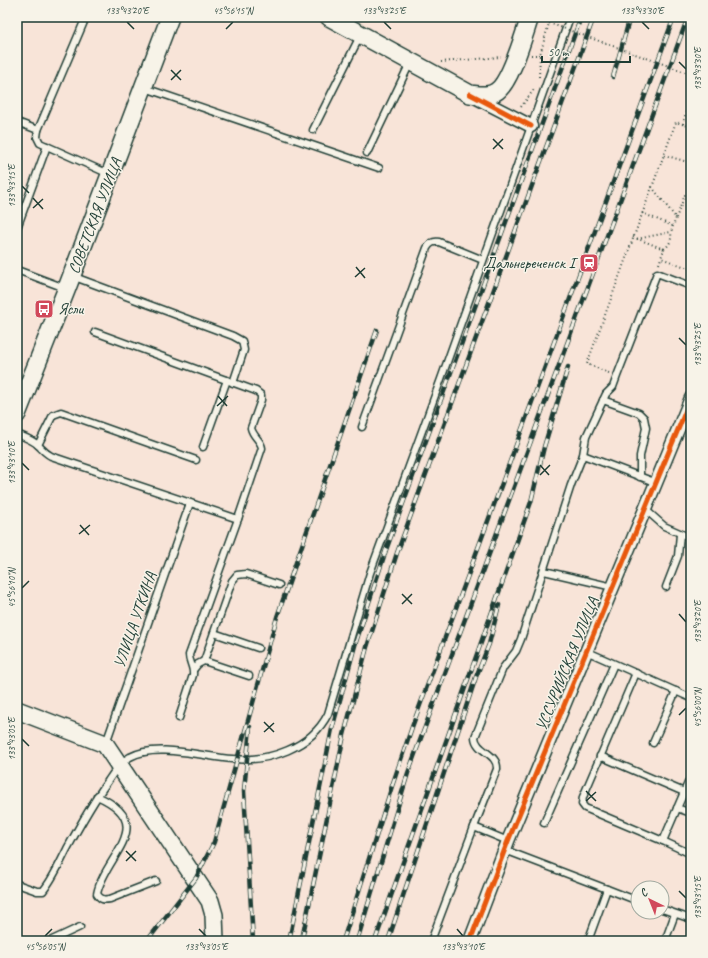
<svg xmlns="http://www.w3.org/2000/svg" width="708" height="958" viewBox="0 0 708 958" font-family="Caveat,sans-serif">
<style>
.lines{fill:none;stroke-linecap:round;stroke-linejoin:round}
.lane-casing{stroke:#1f3d34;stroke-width:9}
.street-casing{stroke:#1f3d34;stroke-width:15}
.secondary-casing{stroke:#1f3d34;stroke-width:20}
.path{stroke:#1f3d34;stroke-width:2;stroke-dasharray:1 3;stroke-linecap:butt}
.lane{stroke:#f7f3e8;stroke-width:6}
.street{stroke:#f7f3e8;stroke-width:12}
.secondary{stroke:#f7f3e8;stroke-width:17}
.rail-casing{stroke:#1f3d34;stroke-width:4.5}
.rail{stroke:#f7f3e8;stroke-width:3;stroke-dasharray:9;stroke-linecap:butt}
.path-bridge{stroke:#1f3d34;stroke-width:2;stroke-dasharray:1 3;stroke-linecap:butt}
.cycleway-casing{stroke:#f7f3e8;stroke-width:8}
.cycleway{stroke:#e8590c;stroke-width:5}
.ticks{fill:none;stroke:#1f3d34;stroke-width:1.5}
.labels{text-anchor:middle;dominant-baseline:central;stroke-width:3;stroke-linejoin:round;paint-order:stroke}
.street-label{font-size:16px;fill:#1f3d34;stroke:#f7f3e8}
.poi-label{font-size:16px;fill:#1f3d34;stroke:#f7f3e8;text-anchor:end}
.neatline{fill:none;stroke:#1f3d34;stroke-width:1.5}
.ticks-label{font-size:10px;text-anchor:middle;fill:#1f3d34}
</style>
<rect width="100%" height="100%" fill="#f8e4d8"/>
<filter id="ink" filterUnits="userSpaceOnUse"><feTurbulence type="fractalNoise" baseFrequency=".025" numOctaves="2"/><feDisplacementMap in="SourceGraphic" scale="8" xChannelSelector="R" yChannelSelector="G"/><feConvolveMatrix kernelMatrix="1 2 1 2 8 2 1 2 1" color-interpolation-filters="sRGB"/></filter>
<g filter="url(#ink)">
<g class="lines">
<defs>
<g id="lane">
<polyline points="145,88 379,168"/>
<polyline points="17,122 38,130 37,137 40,143 109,174"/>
<polyline points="38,130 86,17"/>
<polyline points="313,130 360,36"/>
<polyline points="367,153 410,63"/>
<polyline points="17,228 47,146"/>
<polyline points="17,270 65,288"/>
<polyline points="72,276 233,336 242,341 244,350 233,383"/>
<polyline points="603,400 639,413 644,418 646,428 640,456 640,477"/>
<path d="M 362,427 L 427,248 C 430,243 433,241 439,242 L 483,260"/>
<path d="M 17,434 C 24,437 33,440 38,445 C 43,450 45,453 51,456 L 238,519 L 262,448 C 261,440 253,437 251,428 L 261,400 L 261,395 L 256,391 L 95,332"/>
<polyline points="38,445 53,415 61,412 196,460"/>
<polyline points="203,447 227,380"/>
<polyline points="583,455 657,483"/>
<polyline points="646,510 664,526 691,538"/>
<polyline points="544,571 613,587"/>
<polyline points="666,587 678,556 680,534"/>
<polyline points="214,633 258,648"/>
<polyline points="586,651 691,698"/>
<polyline points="204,661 232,581 237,575 246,574 279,585"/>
<polyline points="194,669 198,664 204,661 249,676"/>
<polyline points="636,673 583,797 582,804 585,808 663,841"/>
<path d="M 179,718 L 193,675 C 194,667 189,662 189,655 L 238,519"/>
<polyline points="106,743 190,503"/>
<polyline points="653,743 676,691"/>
<polyline points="600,756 684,792"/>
<polyline points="691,776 663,841 691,854"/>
<path d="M 97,796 C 160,824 104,856 97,894 C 101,900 104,900 110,899 L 156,881"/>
<polyline points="677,808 691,813"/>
<polyline points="544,823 614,664"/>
<path d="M 508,841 L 474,827 L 497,769 C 498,753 476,752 475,737 L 503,668 L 516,651 L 521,639 L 571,485 L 583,455 L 586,437 L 606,394 L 613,387 L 617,376 L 657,273 L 691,286"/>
<polyline points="505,850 607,889"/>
<path d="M 17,884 L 37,891 L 43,891 C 53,879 60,863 67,849 C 80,825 92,803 108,781 C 114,772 120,762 130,757 C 156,742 204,757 232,759 C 269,762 311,748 328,714 L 370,573 L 441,379 L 570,17"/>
<polyline points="662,909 691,919"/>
<polyline points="50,941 80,927"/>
<polyline points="431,941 474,827"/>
<polyline points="588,941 607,889 638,901"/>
<polyline points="665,941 675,914"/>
</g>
<g id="street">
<polyline points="473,96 531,126"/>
<polyline points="470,941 508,841 691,398"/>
</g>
<g id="secondary">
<path d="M 329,17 L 470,94 C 480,95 489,97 497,91 C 511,81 524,34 530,17"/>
<polyline points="17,414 67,288 170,17"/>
<polyline points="17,710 105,744 210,901 214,915 215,941"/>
</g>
</defs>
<use href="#lane" class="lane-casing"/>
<use href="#street" class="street-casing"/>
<use href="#secondary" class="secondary-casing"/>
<g class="path">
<polyline points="531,55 540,55"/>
<polyline points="441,62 501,57"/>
<polyline points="539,77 540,55 549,23"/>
<polyline points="521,107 535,88"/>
<polyline points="683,124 691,91"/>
<polyline points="664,155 691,163"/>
<polyline points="688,196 691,189"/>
<polyline points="642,213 673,226"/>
<polyline points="676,218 685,195 691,197"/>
<polyline points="633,237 664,249 661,258"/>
<polyline points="637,239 671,232 676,218 652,187"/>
<path d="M 664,249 C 670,245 672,239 671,232"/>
<polyline points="659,264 661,258 691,269"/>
<polyline points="609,373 587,364 676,122 691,127"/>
</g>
<use href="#lane" class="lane"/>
<use href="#street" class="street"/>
<use href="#secondary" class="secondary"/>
<defs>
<g id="rail">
<polyline points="613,77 630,17"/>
<polyline points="250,727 244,791 253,941"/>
<polyline points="302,939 344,735 367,647 397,553 594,17"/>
<polyline points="147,941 196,878 214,842 277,617 377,330"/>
<polyline points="289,941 332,729 356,642 386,550 581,17"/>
<polyline points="343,941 392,786 412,727 674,17"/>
<polyline points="357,941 408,773 688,17"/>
<polyline points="375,941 531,502 544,447 568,367"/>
<polyline points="388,941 476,677 489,644 499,605"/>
</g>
</defs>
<use href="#rail" class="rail-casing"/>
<use href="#rail" class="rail"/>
<polyline class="path-bridge" points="549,23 691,74"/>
<defs>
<g id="cycleway">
<polyline points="470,94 531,126"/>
<polyline points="470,941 508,841 691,398"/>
</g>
</defs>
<use href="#cycleway" class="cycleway-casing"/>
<use href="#cycleway" class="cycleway"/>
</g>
</g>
<path class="ticks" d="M 127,22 L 134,29M 384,22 L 391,29M 642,22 L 649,29M 226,29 L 233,22M 679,62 L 686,69M 171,70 L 181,80M 171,80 L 181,70M 493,139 L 503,149M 493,149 L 503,139M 22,186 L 29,193M 33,198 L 43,209M 33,208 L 43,199M 356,267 L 365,278M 355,277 L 365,268M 679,338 L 686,345M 218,396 L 227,406M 217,406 L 228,396M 22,463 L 29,470M 540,465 L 549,475M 540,475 L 550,465M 80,525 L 89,535M 79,534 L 90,525M 22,588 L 29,581M 402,594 L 412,604M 402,604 L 412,594M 679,614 L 686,622M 679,715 L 686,708M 264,722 L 274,732M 264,732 L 274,723M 22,739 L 29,746M 586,791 L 596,801M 586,801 L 596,792M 126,851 L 136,861M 126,861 L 136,851M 679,891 L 686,898M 199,929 L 206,936M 457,929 L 463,936M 45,936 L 52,929"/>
<defs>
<symbol id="station-square" viewBox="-11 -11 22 22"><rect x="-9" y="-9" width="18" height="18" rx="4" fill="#d1495b" stroke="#f7f3e8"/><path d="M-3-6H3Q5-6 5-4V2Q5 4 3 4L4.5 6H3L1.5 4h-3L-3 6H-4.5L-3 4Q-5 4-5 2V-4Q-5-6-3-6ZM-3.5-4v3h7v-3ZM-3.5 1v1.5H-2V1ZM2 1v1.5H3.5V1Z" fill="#fff"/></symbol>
<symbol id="bus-square" viewBox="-11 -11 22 22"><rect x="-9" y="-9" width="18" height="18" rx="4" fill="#d1495b" stroke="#f7f3e8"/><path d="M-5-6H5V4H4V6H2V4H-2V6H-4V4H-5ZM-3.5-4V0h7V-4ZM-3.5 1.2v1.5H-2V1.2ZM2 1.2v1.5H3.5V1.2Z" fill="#fff"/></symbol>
</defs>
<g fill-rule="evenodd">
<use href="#station-square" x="578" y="252" width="22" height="22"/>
<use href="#bus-square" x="33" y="298" width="22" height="22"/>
</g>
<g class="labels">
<g class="street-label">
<text transform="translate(95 216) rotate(-69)">СОВЕТСКАЯ УЛИЦА</text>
<text transform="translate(135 620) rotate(-71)">УЛИЦА УТКИНА</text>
<text transform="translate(567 664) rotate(-68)">УССУРИЙСКАЯ УЛИЦА</text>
</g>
<g class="poi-label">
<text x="575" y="263">Дальнереченск I</text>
<text x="58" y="309" text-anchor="start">Ясли</text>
</g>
</g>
<rect width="708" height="958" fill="none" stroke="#f7f3e8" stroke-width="44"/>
<g transform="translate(650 900) rotate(317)"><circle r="19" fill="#f7f3e8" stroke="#a1aaa0"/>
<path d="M0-3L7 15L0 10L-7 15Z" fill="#d1495b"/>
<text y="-6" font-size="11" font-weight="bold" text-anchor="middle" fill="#1f3d34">С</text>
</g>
<path d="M542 56v6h88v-6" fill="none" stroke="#1f3d34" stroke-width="2"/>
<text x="548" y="56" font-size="12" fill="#1f3d34" stroke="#f7f3e8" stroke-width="3" paint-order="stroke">50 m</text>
<rect x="22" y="22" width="664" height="914" class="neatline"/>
<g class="ticks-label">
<text x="127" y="14">133°43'20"E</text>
<text x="233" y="14">45°56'15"N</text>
<text x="384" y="14">133°43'25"E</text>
<text x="642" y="14">133°43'30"E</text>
<text transform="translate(697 69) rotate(-90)" y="4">133°43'30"E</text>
<text transform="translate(11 186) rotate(-90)" y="4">133°43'15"E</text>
<text transform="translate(697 345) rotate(-90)" y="4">133°43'25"E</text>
<text transform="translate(11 463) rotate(-90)" y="4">133°43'10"E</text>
<text transform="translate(11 588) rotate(-90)" y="4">45°56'10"N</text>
<text transform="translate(697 622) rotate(-90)" y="4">133°43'20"E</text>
<text transform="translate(697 708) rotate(-90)" y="4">45°56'00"N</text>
<text transform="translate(11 739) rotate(-90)" y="4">133°43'05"E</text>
<text transform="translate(697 898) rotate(-90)" y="4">133°43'15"E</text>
<text x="45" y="950">45°56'05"N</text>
<text x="206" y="950">133°43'05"E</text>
<text x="463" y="950">133°43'10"E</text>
</g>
</svg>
